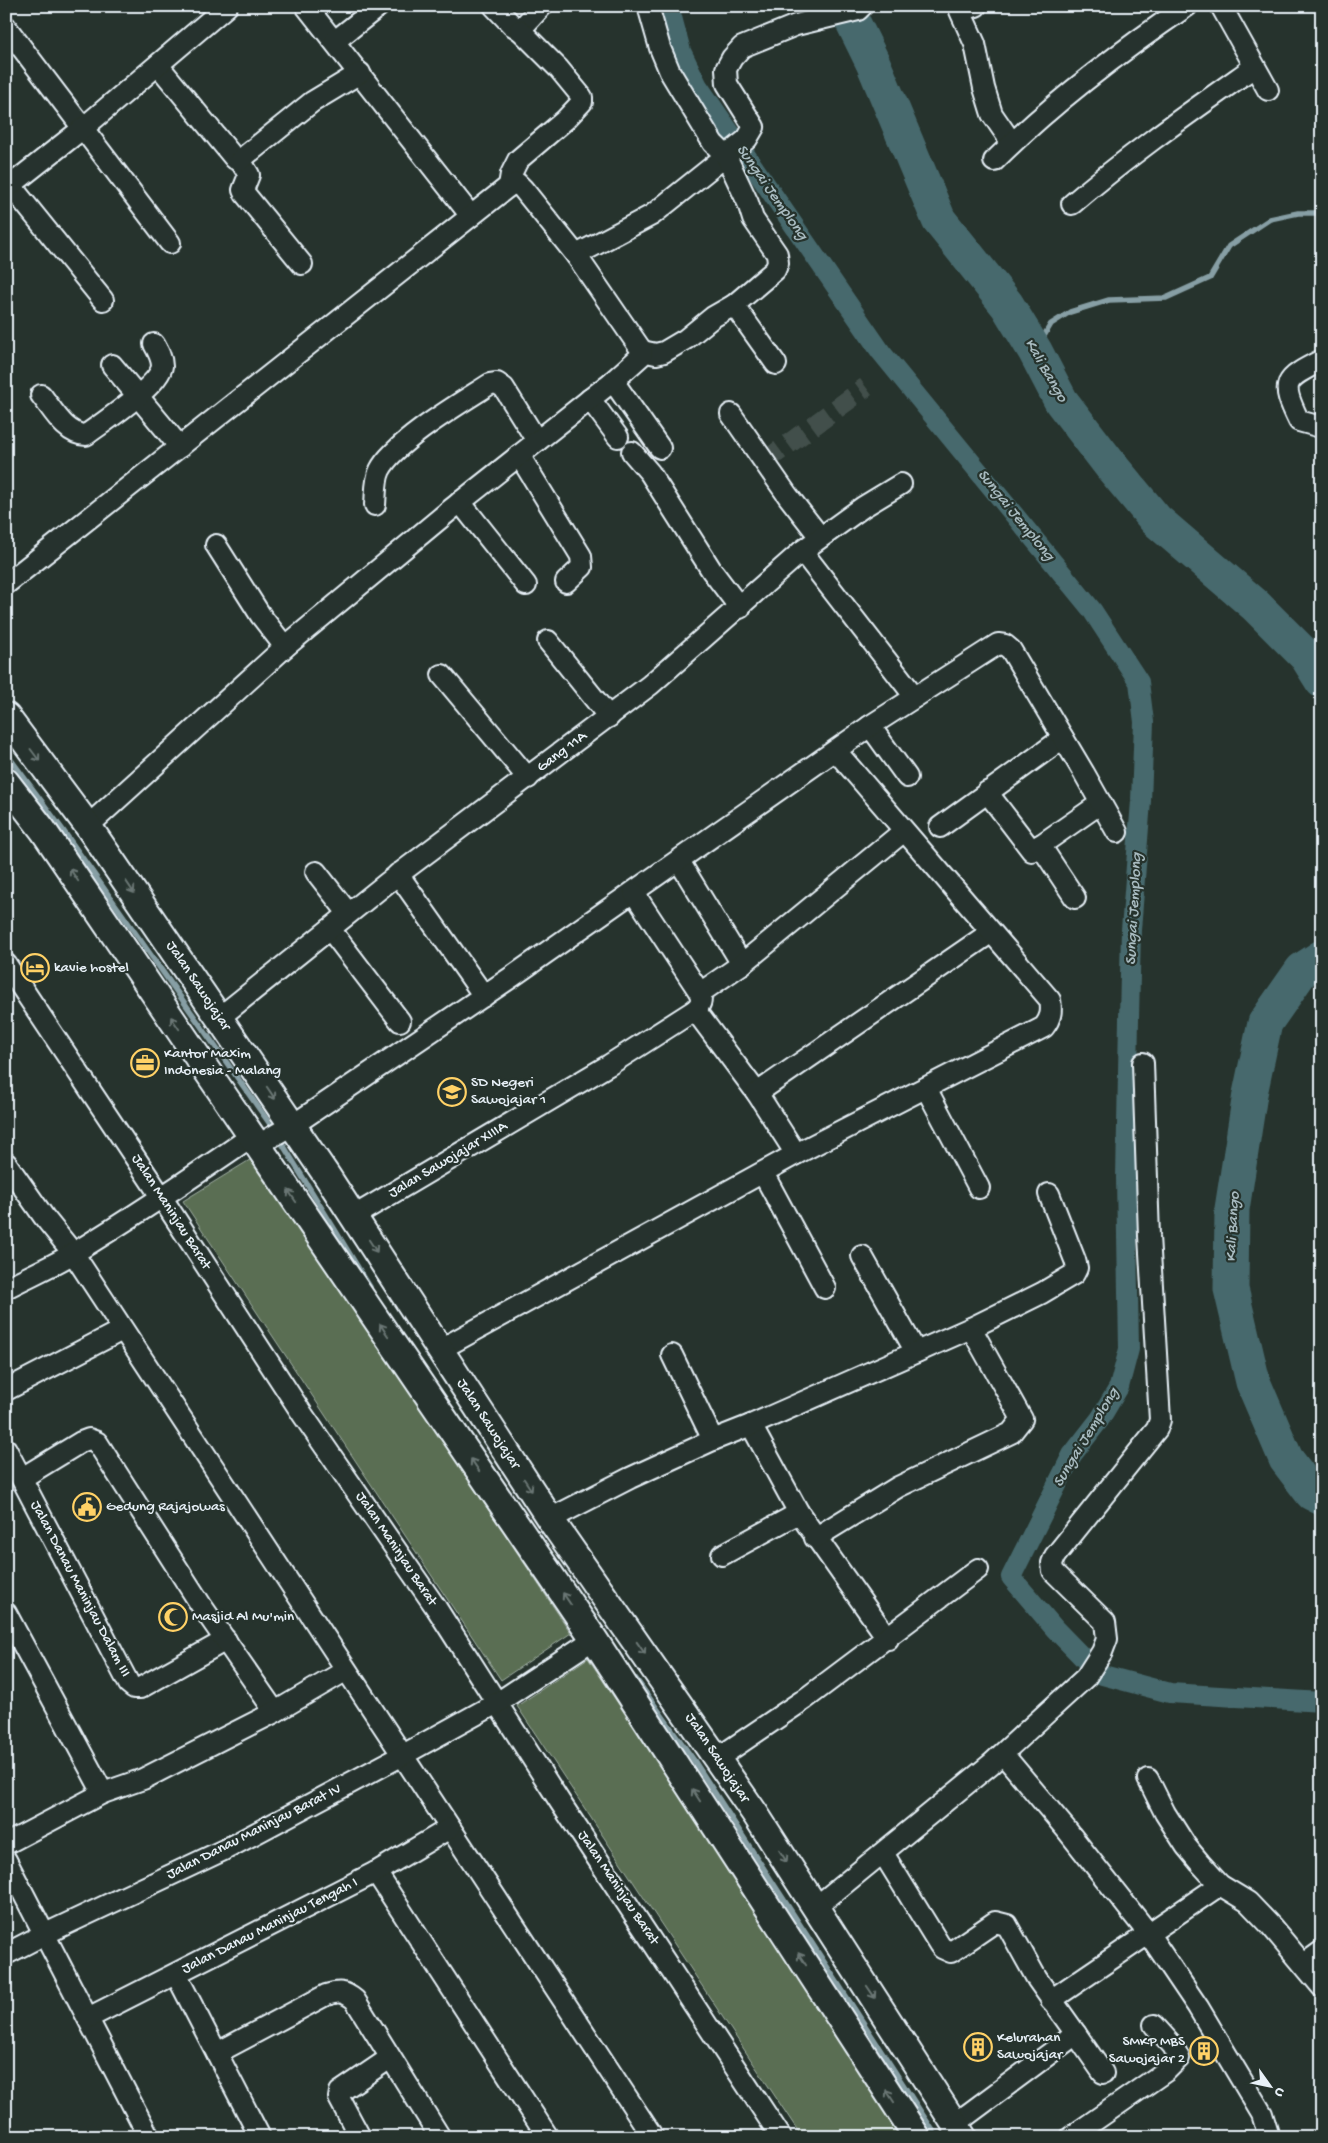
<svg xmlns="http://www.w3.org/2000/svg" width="1328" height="2143" viewBox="0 0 1328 2143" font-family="'Gochi Hand',sans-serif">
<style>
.green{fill:#5a6e52;stroke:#a1b0a5}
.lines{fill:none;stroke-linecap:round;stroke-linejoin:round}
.stream{stroke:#879fa5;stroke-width:5.5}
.canal{stroke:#47696d;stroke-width:20}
.river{stroke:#47696d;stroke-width:35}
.minor-tunnel{stroke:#43504b;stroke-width:20;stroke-dasharray:20 10;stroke-linecap:butt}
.minor-casing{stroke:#e8f1f8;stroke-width:24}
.major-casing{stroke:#e8f1f8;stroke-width:30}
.minor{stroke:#26332d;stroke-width:20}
.major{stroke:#26332d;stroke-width:26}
.oneway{stroke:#6a7674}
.labels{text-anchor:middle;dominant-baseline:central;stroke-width:4.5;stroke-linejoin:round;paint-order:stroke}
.street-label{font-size:15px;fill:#e8f1f8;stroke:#26332d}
.poi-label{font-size:15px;fill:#e8f1f8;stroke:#26332d;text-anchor:start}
.water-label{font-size:16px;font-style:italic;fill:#a8bbc0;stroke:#26332d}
</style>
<rect width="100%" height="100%" fill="#26332d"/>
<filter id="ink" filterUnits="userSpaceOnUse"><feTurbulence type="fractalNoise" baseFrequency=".02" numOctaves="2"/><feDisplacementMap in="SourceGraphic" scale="10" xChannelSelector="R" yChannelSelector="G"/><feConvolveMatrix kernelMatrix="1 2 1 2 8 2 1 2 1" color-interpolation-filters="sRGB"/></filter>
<g filter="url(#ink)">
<g class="green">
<polygon points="253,1158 571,1633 501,1680 183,1201"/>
<polygon points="588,1658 905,2137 802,2137 517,1706"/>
</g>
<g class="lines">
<g class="stream">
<polyline points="1035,351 1051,324 1070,312 1109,300 1166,298 1210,278 1229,246 1270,219 1298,213 1322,213"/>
<polyline points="6,753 62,829 272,1127 370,1287"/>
<polyline points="636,1679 693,1759 937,2137"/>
</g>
<polyline class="canal" points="669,6 681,51 698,86 881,352 1092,610 1139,682 1144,722 1141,801 1131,930 1129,1019 1126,1178 1129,1349 1119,1387 1100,1419 1072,1455 1011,1577 1055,1629 1099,1674 1170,1693 1322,1702"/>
<g class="river">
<polyline points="845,6 873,63 939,220 1007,305 1035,351 1061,401 1111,466 1156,520 1255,605 1307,657 1322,681"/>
<polyline points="1322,957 1302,970 1265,1023 1250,1094 1232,1209 1231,1289 1253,1382 1286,1459 1312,1493 1322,1498"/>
</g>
<polyline class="minor-tunnel" points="764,462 866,387"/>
<defs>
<g id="minor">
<polyline points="306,6 471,216"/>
<polyline points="494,6 512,25 520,30 542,6"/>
<polyline points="976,6 960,11 975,44 984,88 992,114 1012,143"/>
<polyline points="1221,6 1268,90"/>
<polyline points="6,27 170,243"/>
<polyline points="335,41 379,6"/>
<polyline points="158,65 235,159 240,160 249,175 243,190 245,194 302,264"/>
<polyline points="240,160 312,102 360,73"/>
<path d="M 994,161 C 1053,102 1118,53 1187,6"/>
<polyline points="11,186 103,300"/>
<polyline points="509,186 511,174 518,160 565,120 582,102 582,97 559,69 520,30"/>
<polyline points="6,189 82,129 227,6"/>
<path d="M 1072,204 C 1130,154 1192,111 1254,67"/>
<polyline points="576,255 652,215 747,139 754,127 727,84 726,69 732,58 742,47 796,25 858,10 862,6"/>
<polyline points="734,305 776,364"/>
<polyline points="642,351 656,354 664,352 686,339 713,317 734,305 775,270 778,263 777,254 753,219 748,203 726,156 713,143 670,72 660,48 648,6"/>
<path d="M 1322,360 C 1283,380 1280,382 1299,421 L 1317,426 L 1322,423"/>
<polyline points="112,365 180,447"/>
<polyline points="613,381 660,448"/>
<path d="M 41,395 C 53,410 66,435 86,435 C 102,423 160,385 162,366 C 162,358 158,351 154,344"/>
<polyline points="590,399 618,437"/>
<polyline points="731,414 788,496 820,537"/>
<polyline points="632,452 650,473 712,571 740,608"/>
<polyline points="519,455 581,556 582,567 566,582"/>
<polyline points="460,502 526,585"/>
<path d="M 375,505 C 376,494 375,480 380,470 C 394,442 462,402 490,384 L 497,383 L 504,388 L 537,441"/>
<polyline points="216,545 261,616 285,647"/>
<polyline points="802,551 915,697"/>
<polyline points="6,584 509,186 517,183 523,189 576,255 642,351 641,356 613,381 449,511 285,647 88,826"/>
<polyline points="548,641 609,717"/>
<polyline points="442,675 528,778"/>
<polyline points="870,726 907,777"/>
<polyline points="987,792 1032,851 1101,803"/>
<polyline points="940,827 1063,738"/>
<polyline points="1040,845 1075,898"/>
<polyline points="679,861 742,964"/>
<polyline points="316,872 348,913"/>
<polyline points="398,874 484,996"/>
<polyline points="330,929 400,1021"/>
<polyline points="6,964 162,1198 303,1415 437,1609 560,1802 781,2137"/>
<polyline points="700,993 742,964 904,831"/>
<polyline points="695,1010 757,1093 796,1154"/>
<polyline points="220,1017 387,883 650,685 802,551 863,507 901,484"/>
<polyline points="926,1088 979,1188"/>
<polyline points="757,1093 990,933"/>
<polyline points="258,1145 302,1119 513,976 870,726 998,644 1005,645 1011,650 1084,773 1117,832"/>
<polyline points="6,1163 44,1217 73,1253 653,2137"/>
<polyline points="763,1173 825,1288"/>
<path d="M 354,1216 L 609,1065 L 695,1010 C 701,1004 702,1001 700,993 L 634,893"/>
<polyline points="862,1256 916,1352"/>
<path d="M 6,1288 C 29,1276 52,1266 74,1253 C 135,1216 194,1176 252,1136"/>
<polyline points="971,1328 1042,1293 1074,1274 1077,1268 1075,1260 1049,1194"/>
<path d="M 439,1350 L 796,1154 L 1044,1027 C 1051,1018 1052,1011 1050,1000 L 836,751"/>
<polyline points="672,1355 713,1440"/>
<polyline points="6,1390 122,1330"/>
<polyline points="751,1425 799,1513 888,1639"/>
<polyline points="6,1449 129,1684 134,1688 140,1688 226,1640"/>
<polyline points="22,1478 81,1442 89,1439 97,1442 201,1605 275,1712"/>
<polyline points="550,1519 630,1478 713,1440 751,1425 971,1328 1022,1419 1011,1433 898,1487 815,1538"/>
<polyline points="722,1555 799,1513"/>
<polyline points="6,1613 103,1793"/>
<polyline points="1003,1754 1066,1829 1148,1933 1198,2007 1262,2114 1269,2137"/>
<polyline points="718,1758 805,1699 978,1569"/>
<polyline points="1148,1779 1165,1813 1186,1846 1200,1863 1220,1885 1248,1902 1271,1926 1322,1987"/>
<polyline points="6,1844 103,1793 143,1779 275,1712 345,1671"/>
<polyline points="883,1853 939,1944 942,1948 951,1952 954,1950 995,1922 1007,1925 1037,1979 1076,2034"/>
<polyline points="6,1860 149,2137"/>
<polyline points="376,1872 548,2137"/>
<polyline points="816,1907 991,1764 1086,1677 1102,1652 1107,1639 1105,1622 1053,1571 1052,1563 1055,1556 1157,1429 1160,1420 1149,1236 1143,1063"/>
<polyline points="6,1954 43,1935 226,1849 403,1755 497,1703 594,1639"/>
<polyline points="1304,1964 1322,1951"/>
<polyline points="176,1974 260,2137"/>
<polyline points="1051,2000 1220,1885"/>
<polyline points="88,2018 376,1872 450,1828"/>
<path d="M 217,2053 L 326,1995 C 339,1991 344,1991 355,2000 L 440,2137"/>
<polyline points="955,2124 1076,2034 1103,2073"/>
<polyline points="360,2137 339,2098 340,2092 390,2058"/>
<polyline points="1071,2137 1166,2071 1179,2058 1173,2046 1154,2025"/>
</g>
<g id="major">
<polyline points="6,716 88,826 327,1176 550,1519 756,1815 963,2137"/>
<polyline points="6,782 43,830 594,1639 917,2137"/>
</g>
</defs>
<use href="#minor" class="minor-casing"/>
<use href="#major" class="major-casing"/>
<use href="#minor" class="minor"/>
<use href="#major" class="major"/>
</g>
<defs><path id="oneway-shaft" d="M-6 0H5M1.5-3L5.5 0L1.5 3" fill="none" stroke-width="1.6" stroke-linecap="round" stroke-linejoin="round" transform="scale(1.25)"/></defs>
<g class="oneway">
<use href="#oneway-shaft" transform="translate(35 755) rotate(53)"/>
<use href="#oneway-shaft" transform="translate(74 875) rotate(-124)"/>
<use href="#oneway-shaft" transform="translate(130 887) rotate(56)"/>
<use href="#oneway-shaft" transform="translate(175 1023) rotate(-124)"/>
<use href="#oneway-shaft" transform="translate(271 1093) rotate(56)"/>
<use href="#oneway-shaft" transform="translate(292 1196) rotate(-124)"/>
<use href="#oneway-shaft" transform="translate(373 1246) rotate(57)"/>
<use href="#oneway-shaft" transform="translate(384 1330) rotate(-124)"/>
<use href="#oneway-shaft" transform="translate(475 1465) rotate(-124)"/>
<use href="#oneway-shaft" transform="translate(528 1485) rotate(57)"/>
<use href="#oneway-shaft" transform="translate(567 1599) rotate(-124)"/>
<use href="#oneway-shaft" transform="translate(641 1648) rotate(55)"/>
<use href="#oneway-shaft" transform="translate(696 1795) rotate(-123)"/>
<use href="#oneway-shaft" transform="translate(783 1856) rotate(57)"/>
<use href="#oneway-shaft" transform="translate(802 1959) rotate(-123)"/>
<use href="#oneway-shaft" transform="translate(871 1992) rotate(56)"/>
<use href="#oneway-shaft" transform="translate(890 2096) rotate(-123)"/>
</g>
</g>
<defs>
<symbol id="hotel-ring" viewBox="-11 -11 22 22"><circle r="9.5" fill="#26332d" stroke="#ffd166" stroke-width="1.5"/><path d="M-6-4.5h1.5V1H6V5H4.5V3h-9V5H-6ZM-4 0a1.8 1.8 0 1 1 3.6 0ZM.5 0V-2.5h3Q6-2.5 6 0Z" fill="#ffd166"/></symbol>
<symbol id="office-ring" viewBox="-11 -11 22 22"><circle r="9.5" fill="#26332d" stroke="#ffd166" stroke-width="1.5"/><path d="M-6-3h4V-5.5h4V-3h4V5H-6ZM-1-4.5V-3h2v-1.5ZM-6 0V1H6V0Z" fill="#ffd166"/></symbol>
<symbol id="school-ring" viewBox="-11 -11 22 22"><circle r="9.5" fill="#26332d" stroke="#ffd166" stroke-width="1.5"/><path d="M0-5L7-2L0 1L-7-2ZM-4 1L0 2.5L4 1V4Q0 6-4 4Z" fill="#ffd166"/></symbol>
<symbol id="civic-ring" viewBox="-11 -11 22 22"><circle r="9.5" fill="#26332d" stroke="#ffd166" stroke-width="1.5"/><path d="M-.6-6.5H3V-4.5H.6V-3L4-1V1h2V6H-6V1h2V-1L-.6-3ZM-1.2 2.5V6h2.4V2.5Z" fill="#ffd166"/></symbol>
<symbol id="mosque-ring" viewBox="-11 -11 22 22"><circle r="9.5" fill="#26332d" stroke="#ffd166" stroke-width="1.5"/><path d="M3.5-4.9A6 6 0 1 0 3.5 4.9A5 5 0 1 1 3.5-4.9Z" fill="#ffd166"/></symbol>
<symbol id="building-ring" viewBox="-11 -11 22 22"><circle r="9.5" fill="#26332d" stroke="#ffd166" stroke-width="1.5"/><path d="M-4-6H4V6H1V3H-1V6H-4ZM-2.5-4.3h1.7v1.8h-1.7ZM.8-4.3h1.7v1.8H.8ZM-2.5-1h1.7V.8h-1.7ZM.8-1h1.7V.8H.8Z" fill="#ffd166"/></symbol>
</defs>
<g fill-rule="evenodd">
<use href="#hotel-ring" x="19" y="952" width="32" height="32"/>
<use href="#office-ring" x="129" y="1047" width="32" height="32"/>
<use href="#school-ring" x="436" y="1076" width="32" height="32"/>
<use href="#civic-ring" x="71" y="1491" width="32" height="32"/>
<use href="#mosque-ring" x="157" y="1601" width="32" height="32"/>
<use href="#building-ring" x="962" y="2031" width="32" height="32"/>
<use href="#building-ring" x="1188" y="2035" width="32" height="32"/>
</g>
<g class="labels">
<g class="street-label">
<text transform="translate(562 752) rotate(-37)">Gang 11A</text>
<text transform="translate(198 986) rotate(56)">Jalan Sawojajar</text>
<text transform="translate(448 1160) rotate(-31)">Jalan Sawojajar XIIIA</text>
<text transform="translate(171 1212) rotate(57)">Jalan Maninjau Barat</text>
<text transform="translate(488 1424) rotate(57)">Jalan Sawojajar</text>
<text transform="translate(396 1549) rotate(56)">Jalan Maninjau Barat</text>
<text transform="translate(80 1589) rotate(62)">Jalan Danau Maninjau Dalam III</text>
<text transform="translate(717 1758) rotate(56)">Jalan Sawojajar</text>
<text transform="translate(254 1832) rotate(-27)">Jalan Danau Maninjau Barat IV</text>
<text transform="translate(618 1888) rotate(56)">Jalan Maninjau Barat</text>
<text transform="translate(270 1926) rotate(-27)">Jalan Danau Maninjau Tengah I</text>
</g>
<g class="poi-label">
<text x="54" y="968">kavie hostel</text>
<text x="164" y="1054">Kantor Maxim<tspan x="164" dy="17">Indonesia - Malang</tspan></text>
<text x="471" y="1083">SD Negeri<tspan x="471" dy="17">Sawojajar 1</tspan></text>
<text x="106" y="1507">Gedung Rajajowas</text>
<text x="192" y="1617">Masjid Al Mu'min</text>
<text x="997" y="2038">Kelurahan<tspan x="997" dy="17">Sawojajar</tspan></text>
<text x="1185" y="2042" text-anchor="end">SMKP MBS<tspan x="1185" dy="17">Sawojajar 2</tspan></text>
</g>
<g class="water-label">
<text transform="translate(771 193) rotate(55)">Sungai Jemplong</text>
<text transform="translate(1045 371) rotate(60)">Kali Bango</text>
<text transform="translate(1015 516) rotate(51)">Sungai Jemplong</text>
<text transform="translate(1135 909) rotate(-87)">Sungai Jemplong</text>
<text transform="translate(1234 1227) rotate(-87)">Kali Bango</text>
<text transform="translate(1087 1438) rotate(-59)">Sungai Jemplong</text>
</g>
</g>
<rect width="1328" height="2143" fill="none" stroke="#26332d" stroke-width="25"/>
<rect x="12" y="12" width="1303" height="2118" fill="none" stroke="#e8f1f8" stroke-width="2" filter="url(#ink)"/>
<g transform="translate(1270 2086) rotate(123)" stroke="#26332d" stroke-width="4" paint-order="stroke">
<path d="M0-4L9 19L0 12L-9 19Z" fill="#e8f1f8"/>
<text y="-8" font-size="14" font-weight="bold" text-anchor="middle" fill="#e8f1f8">U</text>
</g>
</svg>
